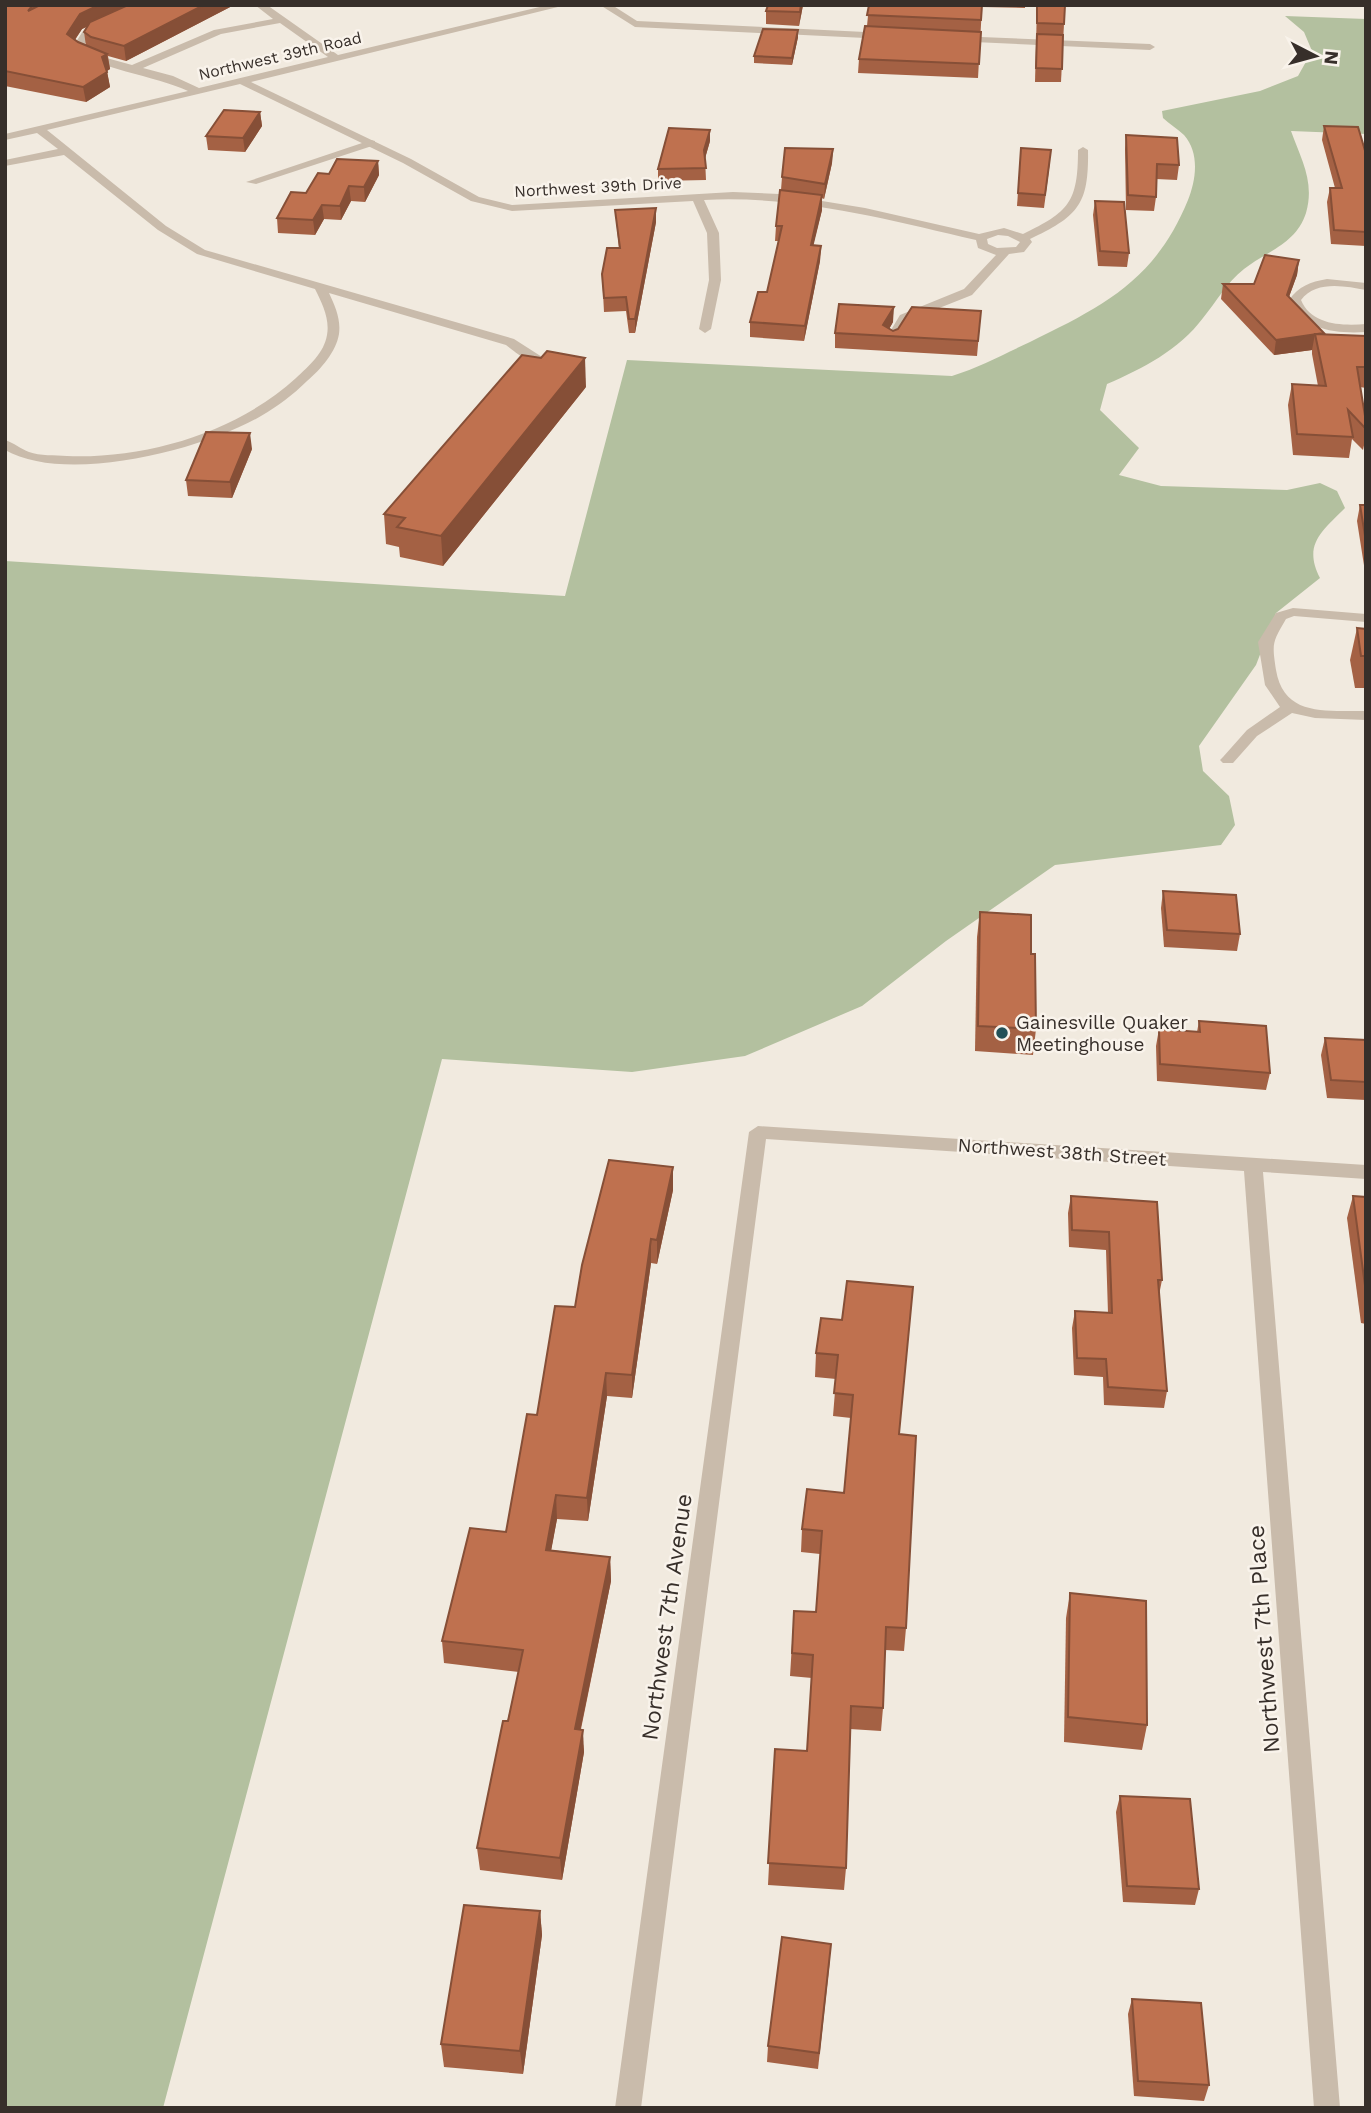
<svg xmlns="http://www.w3.org/2000/svg" width="1371" height="2113" viewBox="0 0 1371 2113" font-family="'Work Sans',sans-serif">
<style>
.green{fill:#b3c09f}
.lines{fill:none;stroke-linecap:round;stroke-linejoin:round}
.lane{fill:#c9bbab;fill-rule:evenodd}
.street{fill:#c9bbab;fill-rule:evenodd}
.wall{fill:#a46144;fill-rule:evenodd}
.shaded-wall{fill:#864f37}
.building{fill:#bf714f;stroke:#864f37;stroke-width:2}
.poi-dot{fill:#225057;stroke:#f9f3eb;stroke-width:2.5}
.labels{text-anchor:middle;dominant-baseline:central;stroke-width:5;stroke-linejoin:round;paint-order:stroke}
.far-street-label{font-size:16px;fill:#372f2a;stroke:#f9f3eb}
.poi-label{font-size:19px;fill:#372f2a;stroke:#f9f3eb;text-anchor:start}
.street-label{font-size:19px;fill:#372f2a;stroke:#f9f3eb}
.near-street-label{font-size:23px;fill:#372f2a;stroke:#f9f3eb}
</style>
<rect width="100%" height="100%" fill="#f1eadf"/>
<path class="green" d="M 1285,16 L 1366,19 L 1366,134 L 1291,131 C 1301,159 1315,182 1306,213 C 1296,244 1267,251 1244,269 C 1226,283 1217,301 1203,318 C 1179,350 1142,369 1107,384 L 1100,410 L 1139,448 L 1119,475 L 1161,486 L 1287,490 L 1320,483 L 1337,491 L 1345,508 C 1321,532 1303,545 1320,578 L 1276,613 L 1256,665 L 1199,746 L 1203,771 L 1229,796 L 1235,825 L 1221,845 L 1055,865 L 946,941 L 862,1006 L 745,1056 L 632,1072 L 442,1059 L 163,2108 L 5,2108 L 5,561 L 565,596 L 627,360 L 952,376 C 980,367 1004,354 1030,342 C 1103,306 1155,281 1188,200 C 1196,180 1200,153 1184,135 C 1178,129 1169,124 1163,118 L 1162,111 L 1260,91 L 1298,76 L 1312,51 L 1304,32 Z"/>
<g class="lines">
<g class="lane">
<polygon points="371,140 375,141 375,145 256,184 246,182"/>
<path d="M 1293,608 L 1366,614 L 1366,622 L 1294,616 L 1286,619 C 1272,643 1272,643 1276,670 C 1284,718 1328,710 1366,711 L 1366,720 L 1315,718 L 1292,713 L 1257,736 L 1233,763 L 1223,763 L 1220,760 L 1223,757 L 1247,730 L 1280,707 L 1265,685 L 1258,642 L 1276,613 Z"/>
</g>
<g class="street">
<path d="M 142,5 L 156,5 L 91,35 L 83,47 L 92,54 L 132,65 L 214,30 L 273,19 L 255,5 L 267,5 L 338,55 L 548,5 L 566,5 L 251,82 L 411,159 L 479,197 L 512,205 L 733,192 L 779,194 L 865,208 L 979,234 L 1004,228 L 1023,234 C 1069,212 1078,202 1078,150 L 1083,147 L 1088,150 C 1089,205 1078,216 1030,239 L 1032,242 L 1024,252 L 1009,254 L 972,295 L 909,320 L 895,343 L 891,344 L 885,340 L 900,315 L 964,289 L 996,255 L 978,248 L 976,240 C 886,219 796,195 704,200 L 719,233 L 721,280 L 711,329 L 705,333 L 699,329 L 709,280 L 707,233 L 693,201 L 512,211 L 471,201 L 403,163 L 240,84 L 47,130 L 166,226 L 205,250 L 514,339 L 553,364 C 540,374 517,353 506,345 L 329,293 C 335,306 341,319 339,334 C 336,352 321,369 307,381 C 293,395 278,406 261,416 C 203,450 66,485 5,450 L 5,440 C 14,443 21,449 29,452 C 40,456 55,455 67,456 C 147,459 237,432 296,378 C 309,366 324,353 327,335 C 330,319 322,303 315,289 L 197,254 L 158,230 L 64,155 L 5,166 L 5,160 L 58,149 L 37,133 L 5,140 L 5,134 L 188,91 C 157,76 92,68 72,48 L 83,31 ZM 280,23 L 328,57 L 199,88 L 173,76 L 143,68 L 221,34 ZM 998,235 L 1008,236 L 1020,242 L 1016,247 L 997,248 L 988,244 L 987,239 Z"/>
<polygon points="600,5 612,5 637,21 886,33 891,36 886,39 635,27"/>
<polygon points="956,36 1150,44 1155,47 1150,50 952,41 952,37"/>
<path d="M 1327,279 L 1366,283 L 1366,290 C 1345,286 1316,280 1301,300 C 1311,325 1342,326 1366,324 L 1366,332 C 1337,334 1301,330 1289,300 C 1299,286 1310,282 1327,279 Z"/>
<polygon points="758,1126 1366,1165 1366,1179 1263,1172 1340,2108 1314,2108 1244,1171 766,1139 641,2108 615,2108 749,1132"/>
</g>
</g>
<g class="wall">
<path d="M 5,5 L 234,5 L 126,61 L 108,56 L 110,69 L 107,71 L 110,87 L 86,102 L 5,86 ZM 88,26 L 84,32 L 86,46 L 75,40 L 82,29 Z"/>
<polygon points="768,5 803,5 799,26 766,24 766,11"/>
<polygon points="869,5 1025,5 1025,8 982,7 978,78 858,73 859,59 867,26"/>
<polygon points="1037,5 1064,24 1061,82 1035,82"/>
<polygon points="798,30 798,37 792,65 754,63 754,56"/>
<polygon points="260,112 262,126 245,152 208,150 206,136"/>
<polygon points="1324,126 1366,154 1366,246 1331,244 1327,202 1330,188 1335,188 1322,140"/>
<polygon points="1126,135 1179,165 1177,180 1156,179 1156,197 1154,211 1126,210 1125,149"/>
<polygon points="710,141 705,158 706,180 658,181 658,169"/>
<polygon points="1021,148 1050,162 1044,208 1017,206"/>
<polygon points="833,149 832,163 824,199 822,198 822,210 813,245 821,246 820,261 804,341 750,337 750,322 767,292 779,241 775,241 776,226 781,190 782,177"/>
<polygon points="378,161 379,175 365,202 351,201 341,220 324,219 315,235 278,233 277,218 329,174"/>
<polygon points="1095,201 1129,253 1127,267 1098,266 1093,215"/>
<polygon points="615,210 656,222 635,333 629,333 626,311 604,312 602,274 619,248"/>
<polygon points="1299,260 1297,275 1289,297 1324,333 1324,335 1366,336 1366,388 1360,387 1366,422 1366,436 1363,450 1352,439 1349,458 1293,455 1288,405 1292,384 1318,386 1312,354 1312,350 1274,355 1221,299 1223,284 1254,284"/>
<polygon points="981,311 977,356 835,348 835,333 893,322 889,329 893,331"/>
<polygon points="586,387 443,566 400,557 399,547 386,544 384,514"/>
<polygon points="252,449 232,498 188,496 186,480"/>
<polygon points="1360,505 1366,505 1366,578 1357,521"/>
<polygon points="1357,628 1366,629 1366,688 1355,688 1350,660"/>
<polygon points="1163,891 1240,934 1237,951 1164,947 1161,908"/>
<polygon points="980,912 1036,1029 1033,1055 975,1051 977,937"/>
<polygon points="1199,1021 1270,1073 1266,1090 1157,1081 1156,1046 1159,1029 1197,1032"/>
<polygon points="1325,1038 1366,1040 1366,1100 1327,1098 1321,1055"/>
<polygon points="673,1167 673,1190 657,1264 651,1263 632,1398 607,1396 588,1521 557,1519 551,1550 610,1557 611,1581 581,1729 584,1752 562,1880 480,1870 477,1848 519,1672 444,1663 442,1641 506,1532 537,1415 575,1307"/>
<polygon points="1071,1196 1162,1280 1159,1295 1167,1391 1164,1408 1104,1405 1103,1377 1074,1375 1072,1328 1075,1311 1108,1313 1106,1250 1069,1247 1068,1213"/>
<polygon points="1353,1196 1366,1197 1366,1324 1361,1323 1347,1218"/>
<polygon points="821,1318 899,1434 906,1628 904,1651 885,1650 883,1708 881,1731 850,1729 846,1868 844,1890 768,1885 775,1749 807,1751 812,1678 790,1676 794,1611 816,1612 820,1554 801,1552 802,1529 844,1493 851,1418 833,1416 836,1379 815,1377 816,1353"/>
<polygon points="1070,1593 1147,1725 1142,1750 1064,1742 1066,1618"/>
<polygon points="1120,1796 1199,1889 1195,1905 1123,1902 1116,1812"/>
<polygon points="540,1911 542,1935 523,2074 444,2067 441,2044"/>
<polygon points="830,1960 818,2069 767,2062 768,2046"/>
<polygon points="1132,1999 1209,2085 1204,2101 1134,2096 1128,2014"/>
</g>
<g class="shaded-wall">
<polygon points="99,5 135,5 82,29 69,48 67,34 80,14"/>
<polygon points="204,5 234,5 126,61 124,46"/>
<polygon points="801,5 803,5 799,26 800,12"/>
<polygon points="798,30 798,37 792,65 792,58"/>
<polygon points="107,54 110,69 105,72 102,57"/>
<polygon points="107,72 110,87 86,102 83,87"/>
<polygon points="260,112 262,126 245,152 243,138"/>
<polygon points="710,130 710,141 704,162 704,150"/>
<polygon points="833,149 832,163 824,199 825,184"/>
<polygon points="378,161 379,175 365,202 364,187"/>
<polygon points="349,186 351,201 341,220 340,206"/>
<polygon points="822,195 822,210 810,260 811,245"/>
<polygon points="322,205 324,219 315,235 313,220"/>
<polygon points="656,208 656,222 635,333 635,319"/>
<polygon points="821,246 820,261 804,341 805,326"/>
<polygon points="1299,260 1297,275 1284,310 1287,295"/>
<polygon points="894,307 893,322 885,336 883,325"/>
<polygon points="1315,334 1312,350 1274,355 1276,340"/>
<polygon points="585,358 586,387 443,566 441,536"/>
<polygon points="250,433 252,449 232,498 230,482"/>
<polygon points="673,1167 673,1190 657,1264 657,1240"/>
<polygon points="651,1239 651,1263 632,1398 632,1375"/>
<polygon points="606,1373 607,1396 588,1521 587,1498"/>
<polygon points="556,1495 557,1519 547,1573 546,1550"/>
<polygon points="610,1557 611,1581 576,1751 575,1729"/>
<polygon points="583,1730 584,1752 562,1880 560,1858"/>
<polygon points="540,1911 542,1935 523,2074 520,2051"/>
</g>
<g class="building">
<polygon points="5,5 33,5 28,11 40,5 99,5 80,14 67,34 78,42 107,54 102,57 107,72 83,87 5,71"/>
<polygon points="128,5 204,5 124,46 91,37 84,32 90,22"/>
<polygon points="768,5 801,5 800,12 766,11"/>
<polygon points="869,5 982,5 981,20 867,15"/>
<polygon points="1037,5 1065,5 1064,24 1037,23"/>
<polygon points="865,26 981,32 979,64 859,59"/>
<polygon points="763,29 798,30 792,58 754,56"/>
<polygon points="1037,34 1063,35 1062,69 1036,68"/>
<polygon points="224,110 260,112 243,138 206,136"/>
<polygon points="1324,126 1358,127 1366,154 1366,232 1334,230 1330,188 1342,188"/>
<polygon points="669,128 710,130 704,150 706,168 658,169"/>
<polygon points="1126,135 1177,138 1179,165 1157,164 1156,197 1128,195"/>
<polygon points="785,148 833,149 825,184 782,177"/>
<polygon points="1021,148 1051,150 1045,195 1018,193"/>
<polygon points="337,159 378,161 364,187 349,186 340,206 322,205 313,220 277,218 291,192 306,193 318,173 329,174"/>
<polygon points="780,190 822,195 811,245 821,246 805,326 750,322 758,292 767,292 782,226 776,226"/>
<polygon points="1095,201 1124,202 1129,253 1100,251"/>
<polygon points="656,208 635,319 629,319 626,297 604,298 602,274 607,248 620,248 615,210"/>
<polygon points="1265,255 1299,260 1287,295 1324,333 1276,340 1223,284 1254,284"/>
<polygon points="839,304 894,307 883,325 893,331 898,329 912,307 981,311 978,341 835,333"/>
<polygon points="1315,334 1366,336 1366,367 1357,367 1366,422 1366,429 1348,410 1353,437 1297,434 1292,384 1326,386"/>
<polygon points="547,351 585,358 441,536 397,527 405,518 384,514 522,355 541,358"/>
<polygon points="206,432 250,433 230,482 186,480"/>
<polygon points="1360,505 1366,505 1366,542"/>
<polygon points="1357,628 1366,629 1366,656 1361,656"/>
<polygon points="1163,891 1236,895 1240,934 1167,930"/>
<polygon points="980,912 1031,915 1031,954 1035,954 1036,1029 978,1026"/>
<polygon points="1199,1021 1266,1026 1270,1073 1160,1064 1159,1029 1200,1032"/>
<polygon points="1325,1038 1366,1040 1366,1082 1331,1080"/>
<polygon points="609,1160 673,1167 657,1240 651,1239 632,1375 606,1373 587,1498 556,1495 546,1550 610,1557 575,1729 583,1730 560,1858 477,1848 503,1721 508,1721 523,1650 442,1641 470,1528 506,1532 527,1414 537,1415 555,1306 575,1307 582,1265"/>
<polygon points="1071,1196 1157,1202 1162,1280 1158,1280 1167,1391 1108,1387 1106,1359 1077,1358 1075,1311 1112,1313 1109,1232 1072,1230"/>
<polygon points="1353,1196 1366,1197 1366,1293"/>
<polygon points="847,1281 913,1287 899,1434 916,1436 906,1628 886,1627 883,1708 851,1706 846,1868 768,1863 775,1749 807,1751 813,1655 792,1653 794,1611 816,1612 822,1531 802,1529 807,1489 844,1493 853,1395 834,1393 838,1355 816,1353 821,1318 842,1320"/>
<polygon points="1070,1593 1146,1601 1147,1725 1068,1717"/>
<polygon points="1120,1796 1190,1799 1199,1889 1127,1886"/>
<polygon points="464,1905 540,1911 520,2051 441,2044"/>
<polygon points="782,1937 831,1944 819,2053 768,2046"/>
<polygon points="1132,1999 1201,2003 1209,2085 1138,2081"/>
</g>
<circle class="poi-dot" cx="1002" cy="1033" r="7"/>
<g class="labels">
<g class="far-street-label">
<text transform="translate(280 56) rotate(-13)">Northwest 39th Road</text>
<text transform="translate(598 187) rotate(-3)">Northwest 39th Drive</text>
</g>
<g class="poi-label">
<text x="1016" y="1022">Gainesville Quaker<tspan x="1016" dy="22">Meetinghouse</tspan></text>
</g>
<g class="street-label">
<text transform="translate(1062 1152) rotate(4)">Northwest 38th Street</text>
</g>
<g class="near-street-label">
<text transform="translate(667 1617) rotate(-82)">Northwest 7th Avenue</text>
<text transform="translate(1264 1639) rotate(-94)">Northwest 7th Place</text>
</g>
</g>
<rect width="1371" height="2113" fill="none" stroke="#372f2a" stroke-width="14"/>
<g transform="translate(1315 56) rotate(96)" stroke="#f9f3eb" stroke-width="5" paint-order="stroke">
<path d="M0-5L12 26L0 18L-12 26Z" fill="#372f2a"/>
<text y="-10" font-size="19" font-weight="bold" text-anchor="middle" fill="#372f2a">N</text>
</g>
</svg>
